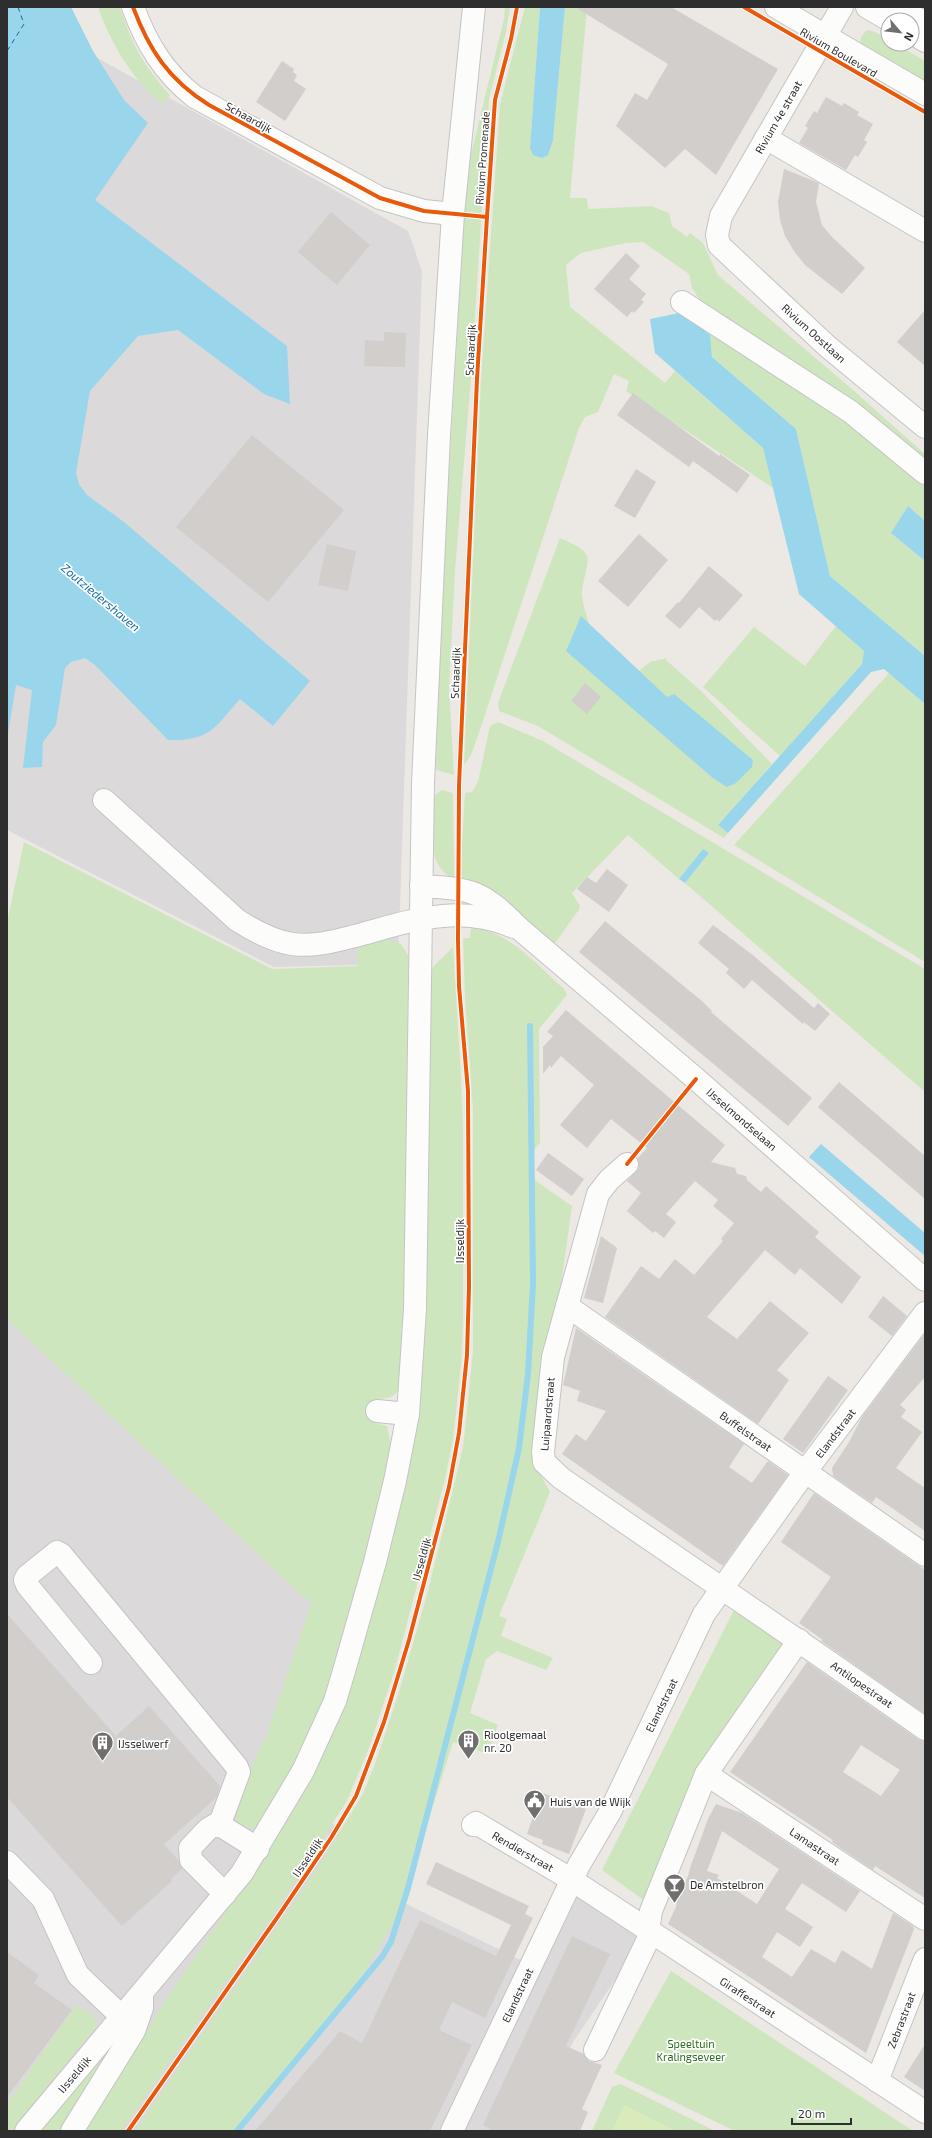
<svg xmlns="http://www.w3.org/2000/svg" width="932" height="2138" viewBox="0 0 932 2138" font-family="'Exo 2',sans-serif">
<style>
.industrial{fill:#dcd9db}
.green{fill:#cee6be}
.pitch{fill:#d9eabb}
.water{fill:#99d6ec}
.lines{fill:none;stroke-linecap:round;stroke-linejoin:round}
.stream{stroke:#99d6ec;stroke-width:6}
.ferry{stroke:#0d6fa3;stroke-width:1;stroke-dasharray:5 4;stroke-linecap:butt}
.building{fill:#d1cecb;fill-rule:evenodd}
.minor-casing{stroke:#c5c4c5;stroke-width:24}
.minor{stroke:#fcfcfb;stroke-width:22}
.cycleway-casing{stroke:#fff;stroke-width:6}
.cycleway{stroke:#e8590c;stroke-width:4}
.labels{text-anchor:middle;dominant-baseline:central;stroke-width:3.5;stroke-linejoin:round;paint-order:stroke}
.street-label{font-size:11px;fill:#2e2e2e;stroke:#fff}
.poi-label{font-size:11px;fill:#2e2e2e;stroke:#fff;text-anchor:start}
.park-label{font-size:11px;fill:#2c6e1b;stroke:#fff}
.water-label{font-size:12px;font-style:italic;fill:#0d6fa3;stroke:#fff}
</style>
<rect width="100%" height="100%" fill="#ece8e4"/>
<g class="industrial">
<polygon points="69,42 408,231 422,271 398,964 274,967 7,830 7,619"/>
<polygon points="7,1263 333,1548 268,1751 402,1902 531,1965 572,1880 648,1931 573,2042 531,2131 7,2131"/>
</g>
<g class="green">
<path d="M 98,7 L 120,7 C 132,45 144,66 170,95 L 162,104 C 132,79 111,44 98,7 Z"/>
<polygon points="505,7 510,7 506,32 489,99 471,378 455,571 449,687 454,775 436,770 439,639 467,171 504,19"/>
<polygon points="525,7 540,7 530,148 553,140 565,7 587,7 570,198 587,198 588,209 651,206 669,213 672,226 687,237 690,233 703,243 718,275 853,390 925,454 925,469 701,302 692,288 689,274 643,242 626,243 581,253 566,265 570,307 665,383 675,371 763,448 773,488 626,391 629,381 614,374 598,412 585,417 579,428 479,733 471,755 464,765 481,380 500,104"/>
<polygon points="867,30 875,32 888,39 888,44 896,44 925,61 925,82 860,45 861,37"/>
<polygon points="711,329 846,417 925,482 925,521 908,506 892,533 925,561 925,656 830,576 796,429 712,357 710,335"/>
<path d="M 560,538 C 599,555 587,556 582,591 C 581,600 587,615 589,624 L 581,617 L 667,697 L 639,671 L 650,662 L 667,658 L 666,660 L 700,690 L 772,764 L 718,825 L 728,833 L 724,838 L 538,726 L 499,711 L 498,703 Z"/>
<polygon points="836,626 864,651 862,664 780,756 703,687 754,627 805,666"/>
<polygon points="889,673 925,704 925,962 734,845"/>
<path d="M 498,722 L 543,741 L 925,969 L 925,1092 L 685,883 L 709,853 L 703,849 L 679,879 L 628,835 L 572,893 L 580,906 L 578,911 L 553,946 C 523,917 503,888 460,880 L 465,793 L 472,792 L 478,782 L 490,726 Z"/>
<path d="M 442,790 L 453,793 L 454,879 C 424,866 433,822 434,796 Z"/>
<path d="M 24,842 L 272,969 L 358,966 L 357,947 L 385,937 L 401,944 L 408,955 L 407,1197 L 401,1384 C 395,1398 391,1398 377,1399 L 374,1423 L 387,1426 L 392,1449 L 381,1501 L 330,1682 L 321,1707 L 299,1755 L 259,1828 L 249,1828 L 241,1826 L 233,1812 L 235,1800 L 267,1734 L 312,1601 L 305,1598 L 7,1319 L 7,923 Z"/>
<path d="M 473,927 C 511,933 538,966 565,990 L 567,995 L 539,1029 L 540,1143 L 532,1152 L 530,1173 L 536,1181 L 572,1206 L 559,1299 L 544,1361 L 535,1421 L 533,1450 L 535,1464 L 550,1492 L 499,1616 L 507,1619 L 501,1636 L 553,1658 L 546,1670 L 497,1651 L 486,1659 L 470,1713 L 498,1725 L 488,1754 L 453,1742 L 400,1911 L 395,1919 L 366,1970 L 277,2088 L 240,2131 L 135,2131 L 313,1875 L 363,1794 L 377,1758 L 399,1692 L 428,1591 L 463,1448 L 473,1351 L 473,1109 L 465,998 L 463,938 L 470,938 L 471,929 Z"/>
<polygon points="453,947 461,1077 463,1128 463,1322 461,1365 453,1440 445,1479 395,1669 369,1748 347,1801 275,1912 121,2131 84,2131 171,1992 281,1831 311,1778 404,1488 431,969"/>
<polygon points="734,1610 786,1647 649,1904 602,1870"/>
<polygon points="671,1971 913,2131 735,2131 614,2073"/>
<polygon points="76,2005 93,2015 98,2024 11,2131 7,2131 7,2104"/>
<polygon points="100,2058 101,2067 61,2131 38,2131"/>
<polygon points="621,2084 715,2131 592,2131 612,2087"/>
</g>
<polygon class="pitch" points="624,2105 676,2131 612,2131"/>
<g class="water">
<path d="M 7,7 L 71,7 L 93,51 L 124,100 L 148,123 L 95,200 L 287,346 L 290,404 L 264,394 L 178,330 L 138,336 L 90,391 L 76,473 L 79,484 L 87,495 L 124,522 L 310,681 L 273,726 L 240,699 C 215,727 211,741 168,740 L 95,665 L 85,658 L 71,662 L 65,668 L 56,725 L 43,742 L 42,767 L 23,768 L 32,690 L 16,685 L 7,740 Z"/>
<polygon points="540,7 565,7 553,140 548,155 542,158 533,155 530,148"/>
<polygon points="684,312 710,335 712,357 796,429 830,576 925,656 925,704 884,669 871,672 728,833 718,825 862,664 864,651 799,594 763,448 655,353 650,319"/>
<polygon points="908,506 925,521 925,561 891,533"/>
<polygon points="581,616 667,697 674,694 753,760 752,767 736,783 727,787 714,779 566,651"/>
<polygon points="703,849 709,853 685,883 679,879"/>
<polygon points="821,1144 925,1233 925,1256 809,1157"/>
</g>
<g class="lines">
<polyline class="stream" points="237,2131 382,1957 391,1942 408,1888 498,1542 519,1448 528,1374 533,1284 530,1026"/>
<polyline class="ferry" points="7,51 24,24 18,7"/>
</g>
<g class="building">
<polygon points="575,7 671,7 778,69 716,175 685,149 665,168 616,126 635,93 647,100 668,64"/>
<polygon points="282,61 294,69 293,72 297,75 294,81 306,89 285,121 256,102"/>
<polygon points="826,97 842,106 844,103 859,112 857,115 873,124 864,140 867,142 858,157 855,155 846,170 799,143 808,128 805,126 814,111 817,113"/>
<polygon points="784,169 819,183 816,202 822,225 831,236 865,268 842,294 805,265 794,251 785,236 780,220 778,202"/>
<polygon points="331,212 370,245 337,285 298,252"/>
<polygon points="626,253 640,266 629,279 646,294 641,300 644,302 634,313 632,311 627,317 594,289"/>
<polygon points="925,310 925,366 897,342"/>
<polygon points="384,332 406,333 405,367 364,366 365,340 384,341"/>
<polygon points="633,393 719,456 720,454 750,475 737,493 693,461 689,467 617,415"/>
<polygon points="252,435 344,510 268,602 176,527"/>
<polygon points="636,469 656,482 635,518 614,506"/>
<polygon points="639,534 668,560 628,607 598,581"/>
<polygon points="327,544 356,551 348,591 318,585"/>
<polygon points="709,566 743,595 719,622 717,619 715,621 699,607 680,629 665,616 678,602 679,603"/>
<polygon points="585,683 601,697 587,714 571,701"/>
<polygon points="607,869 628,885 609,912 577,889 587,877 596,883"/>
<polygon points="605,921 703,1002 712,1011 711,1012 812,1098 788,1126 579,952"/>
<polygon points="713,925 754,956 814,1008 818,1003 830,1014 815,1031 804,1022 803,1024 752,980 744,989 726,973 729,969 698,943"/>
<polygon points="566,1010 725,1145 711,1162 735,1168 737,1174 746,1176 747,1180 761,1192 766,1186 819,1232 815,1237 861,1277 842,1304 800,1268 795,1275 765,1250 707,1317 737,1339 770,1301 809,1333 777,1370 789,1380 758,1424 605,1317 641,1266 659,1279 675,1259 694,1275 723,1241 721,1239 734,1223 713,1206 718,1200 695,1181 666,1214 676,1222 664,1238 655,1231 653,1233 627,1211 641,1193 627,1181 639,1168 638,1158 647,1148 611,1119 587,1148 560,1125 594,1085 561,1056 551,1068 550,1065 543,1074 543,1047 553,1036 547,1032"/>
<polygon points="839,1082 925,1156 925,1199 818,1107"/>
<polygon points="548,1153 584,1179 572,1196 536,1170"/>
<polygon points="601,1236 617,1248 603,1303 584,1298"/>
<polygon points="883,1296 907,1316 892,1336 868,1317"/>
<polygon points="576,1328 744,1444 729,1467 752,1483 768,1461 788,1475 723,1566 562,1454 576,1434 586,1441 606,1411 577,1401 580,1391 563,1385"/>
<polygon points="924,1335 925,1377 900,1405 906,1410 901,1417 922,1432 896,1468 925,1488 925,1531 876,1497 872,1503 833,1476 832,1468 849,1442 862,1417"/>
<polygon points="828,1376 848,1390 803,1453 783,1439"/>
<polygon points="814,1493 925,1570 925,1714 821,1641 823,1640 799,1623 831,1577 781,1542"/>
<polygon points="7,1614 116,1736 149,1706 220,1786 217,1797 164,1844 178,1860 182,1869 171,1879 172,1881 122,1926 7,1797"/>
<path d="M 807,1662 L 918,1739 L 925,1741 L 925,1898 L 875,1866 L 873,1870 L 832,1842 L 833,1840 L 730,1772 ZM 861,1745 L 900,1770 L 881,1796 L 843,1772 Z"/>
<polygon points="540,1792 586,1809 569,1854 542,1844 543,1840 527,1834 534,1814 532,1813"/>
<path d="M 716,1804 L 742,1813 L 860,1891 L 846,1912 L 802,1883 L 785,1909 L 813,1927 L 800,1947 L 777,1932 L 762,1957 L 792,1977 L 811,1949 L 835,1963 L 842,1950 L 872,1969 L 893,1913 L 913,1926 L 914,1929 L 866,2053 L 668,1924 L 676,1907 L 677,1899 L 688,1876 L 691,1865 L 708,1819 ZM 722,1831 L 779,1869 L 757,1904 L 717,1878 L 719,1875 L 707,1871 Z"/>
<polygon points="436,1862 529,1906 525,1914 533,1918 485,2018 452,2002 439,2030 472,2045 430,2131 255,2131 340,2031 362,2043 420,1920 496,1956 511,1925 426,1884"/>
<polygon points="572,1936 610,1954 566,2046 584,2054 589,2061 602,2065 582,2109 588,2112 580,2131 494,2131 483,2125"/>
<polygon points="7,1952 39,1975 34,1983 72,2010 7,2097"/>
<polygon points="925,2044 925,2091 904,2077"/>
</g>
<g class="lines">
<defs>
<g id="minor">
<path d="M 133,7 C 146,43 164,73 195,97 L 380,198 L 424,211 L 453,214"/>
<polyline points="776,7 925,94"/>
<polyline points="842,7 721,216 717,235 719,245 827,346 925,427"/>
<polyline points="867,7 889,20"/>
<polyline points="897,7 925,23"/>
<polyline points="912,33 925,41"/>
<polyline points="766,138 925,231"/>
<polyline points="682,302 851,412 925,473"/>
<path d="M 104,800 L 237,920 C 254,931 272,941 292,944 C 313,947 335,941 355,936 C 411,921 457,903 514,927"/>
<path d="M 421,886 C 475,889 482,891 521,930 L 696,1079 L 925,1280"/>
<path d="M 627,1164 L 609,1180 L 598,1194 L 553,1357 L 543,1452 L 544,1462 L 561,1478 C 682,1562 805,1644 925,1729"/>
<polyline points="567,1306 925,1555"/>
<polyline points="377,1411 408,1414"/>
<polyline points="91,1663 27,1585 25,1580 27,1576 57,1552 61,1554 237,1767 239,1772 219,1826"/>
<polyline points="706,1774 925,1919"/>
<polyline points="473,1825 476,1823 572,1880 925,2112"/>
<polyline points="7,1862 43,1899 78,1975 121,2016"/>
<polyline points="225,1894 191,1860 190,1848 208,1829 215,1825 223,1827 258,1849"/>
<polyline points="648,1931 651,1911 706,1774 799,1640"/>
<polyline points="595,2050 651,1933"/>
<polyline points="877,2081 925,1959"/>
<polyline points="26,2131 242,1873 303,1771 335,1701 344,1671 375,1562 395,1481 408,1414 415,1309 423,783 439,435 453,214 474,7"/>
<polyline points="72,2131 134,2031 142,2008 142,1993"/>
<polyline points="452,2131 579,1865 610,1812 704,1614 805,1472 925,1313"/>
</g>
</defs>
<use href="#minor" class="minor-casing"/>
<use href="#minor" class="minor"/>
<defs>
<g id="cycleway">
<path d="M 133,7 C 149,50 169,80 209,105 L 380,198 L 424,211 L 487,217"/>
<polyline points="744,7 925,112"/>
<polyline points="627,1164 696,1079"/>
<polyline points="128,2131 279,1915 331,1838 356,1796 384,1722 409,1640 449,1487 459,1433 467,1355 469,1287 468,1091 459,986 458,939 459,785 477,379 487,217 495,100 511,39 517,7"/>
</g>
</defs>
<use href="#cycleway" class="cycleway-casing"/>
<use href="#cycleway" class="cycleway"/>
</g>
<defs>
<symbol id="building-pin" viewBox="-11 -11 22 30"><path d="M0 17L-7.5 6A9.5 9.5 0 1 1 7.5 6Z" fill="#706f6e" stroke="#fff"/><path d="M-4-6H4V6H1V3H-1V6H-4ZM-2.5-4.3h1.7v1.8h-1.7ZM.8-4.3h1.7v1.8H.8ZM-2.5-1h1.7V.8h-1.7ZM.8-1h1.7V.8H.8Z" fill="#fff"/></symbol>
<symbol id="civic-pin" viewBox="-11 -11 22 30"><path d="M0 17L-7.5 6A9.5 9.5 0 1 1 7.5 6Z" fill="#706f6e" stroke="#fff"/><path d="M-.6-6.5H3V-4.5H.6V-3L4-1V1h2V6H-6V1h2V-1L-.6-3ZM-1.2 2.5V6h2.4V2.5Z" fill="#fff"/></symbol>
<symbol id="bar-pin" viewBox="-11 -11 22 30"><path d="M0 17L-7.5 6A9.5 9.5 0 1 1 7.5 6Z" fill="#706f6e" stroke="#fff"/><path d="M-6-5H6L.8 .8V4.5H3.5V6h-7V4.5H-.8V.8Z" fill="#fff"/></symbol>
</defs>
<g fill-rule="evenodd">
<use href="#building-pin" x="456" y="1728" width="25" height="34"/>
<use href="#building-pin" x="90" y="1730" width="25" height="34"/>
<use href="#civic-pin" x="522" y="1788" width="25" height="34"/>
<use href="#bar-pin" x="662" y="1872" width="25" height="34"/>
</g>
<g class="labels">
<g class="street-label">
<text transform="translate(839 52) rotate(30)">Rivium Boulevard</text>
<text transform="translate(249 117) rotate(29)">Schaardijk</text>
<text transform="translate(778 117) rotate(-60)">Rivium 4e straat</text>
<text transform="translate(482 158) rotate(-86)">Rivium Promenade</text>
<text transform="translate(814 333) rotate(42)">Rivium Oostlaan</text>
<text transform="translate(470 350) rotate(-87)">Schaardijk</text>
<text transform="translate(455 673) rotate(-88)">Schaardijk</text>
<text transform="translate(742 1119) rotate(41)">IJsselmondselaan</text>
<text transform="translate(459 1241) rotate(-90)">IJsseldijk</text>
<text transform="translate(547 1414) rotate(-85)">Luipaardstraat</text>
<text transform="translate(746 1431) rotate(35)">Buffelstraat</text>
<text transform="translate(835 1433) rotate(-53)">Elandstraat</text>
<text transform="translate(421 1559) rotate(-75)">IJsseldijk</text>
<text transform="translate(862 1684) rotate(35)">Antilopestraat</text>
<text transform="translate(661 1705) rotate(-64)">Elandstraat</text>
<text transform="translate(815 1846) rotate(34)">Lamastraat</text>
<text transform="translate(523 1851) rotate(30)">Rendierstraat</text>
<text transform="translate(307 1857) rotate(-56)">IJsseldijk</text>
<text transform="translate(517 1995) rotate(-65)">Elandstraat</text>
<text transform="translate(748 1997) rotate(33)">Giraffestraat</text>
<text transform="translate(901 2020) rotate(-69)">Zebrastraat</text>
<text transform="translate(74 2074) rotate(-50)">IJsseldijk</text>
</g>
<g class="poi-label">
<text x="484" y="1734">Rioolgemaal<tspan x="484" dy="13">nr. 20</tspan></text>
<text x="118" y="1743">IJsselwerf</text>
<text x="550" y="1801">Huis van de Wijk</text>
<text x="690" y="1884">De Amstelbron</text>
</g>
<g class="park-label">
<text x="691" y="2043">Speeltuin<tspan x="691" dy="13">Kralingseveer</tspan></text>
</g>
<g class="water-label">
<text transform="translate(101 597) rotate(40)">Zoutziedershaven</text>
</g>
</g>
<rect width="932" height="2138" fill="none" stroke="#2e2e2e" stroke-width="16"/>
<g transform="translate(900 32) rotate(118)"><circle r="19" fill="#ffffff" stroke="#ababab"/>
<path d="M0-3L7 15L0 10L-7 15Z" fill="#706f6e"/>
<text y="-6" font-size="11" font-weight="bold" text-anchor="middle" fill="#2e2e2e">N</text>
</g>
<path d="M792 2118v6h59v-6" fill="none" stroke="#2e2e2e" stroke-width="2"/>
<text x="798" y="2118" font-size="12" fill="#2e2e2e" stroke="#ffffff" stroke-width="3" paint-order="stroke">20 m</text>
</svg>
